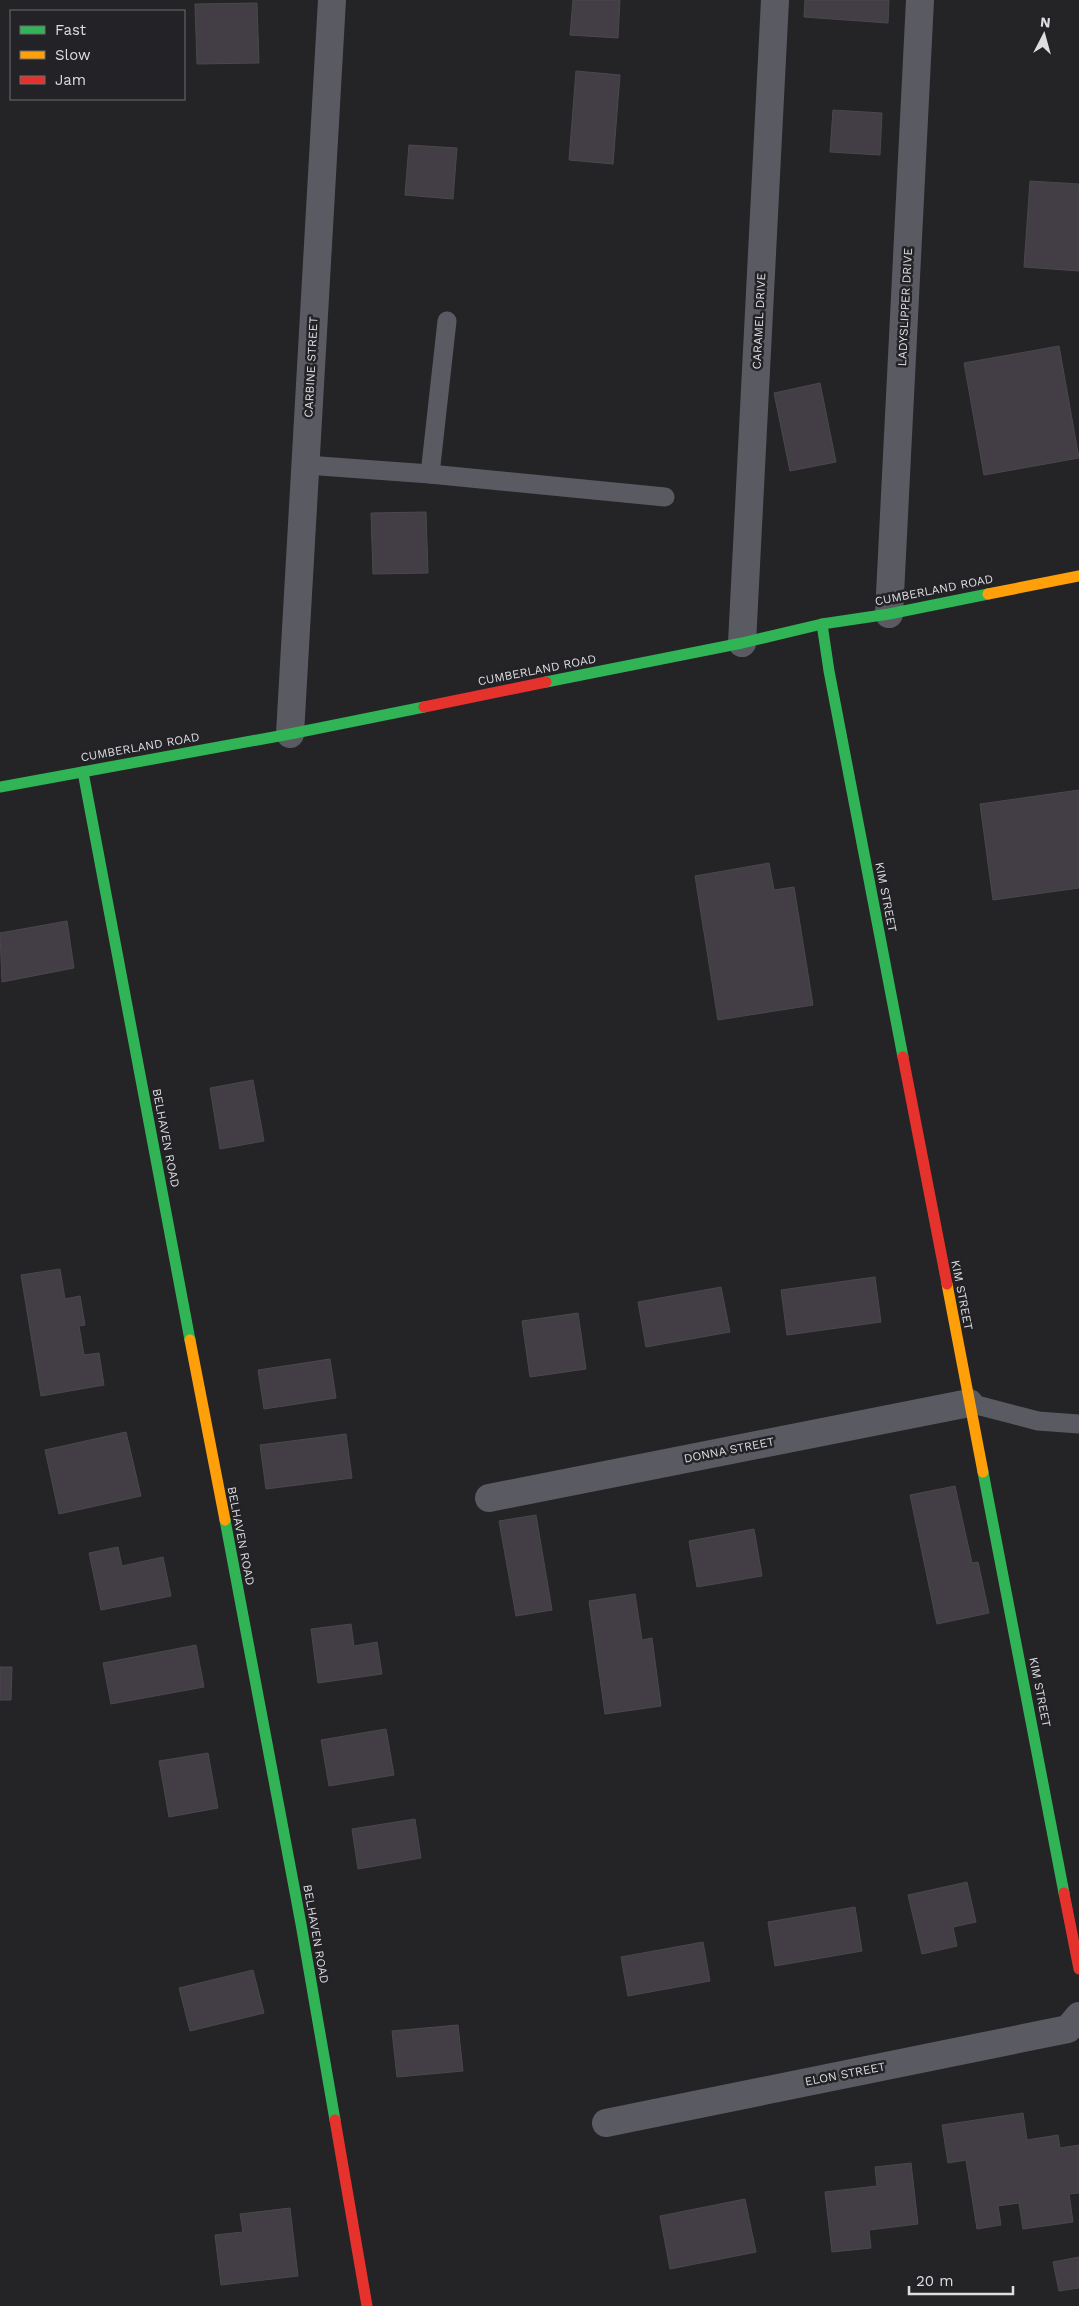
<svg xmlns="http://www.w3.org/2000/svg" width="1079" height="2306" viewBox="0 0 1079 2306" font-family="'Work Sans',sans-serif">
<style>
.building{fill:#433e46;stroke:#49484a}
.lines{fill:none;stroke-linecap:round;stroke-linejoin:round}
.lane{stroke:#5a5b62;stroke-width:19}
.street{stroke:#5a5b62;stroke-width:28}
.fast{stroke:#30b455;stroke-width:11}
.slow{stroke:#ff9f0a;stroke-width:11}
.jam{stroke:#e5322d;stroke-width:11}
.labels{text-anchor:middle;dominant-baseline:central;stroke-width:5;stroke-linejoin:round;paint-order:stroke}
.street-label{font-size:12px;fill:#dedde0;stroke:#232327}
</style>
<rect width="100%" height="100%" fill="#242426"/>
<g class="building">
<polygon points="573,0 620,0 618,38 570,35"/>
<polygon points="805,0 889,0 888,23 804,17"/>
<polygon points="257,3 259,63 197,64 195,4"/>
<polygon points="576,71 620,75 613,164 569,160"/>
<polygon points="833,110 882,113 880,155 830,152"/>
<polygon points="409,145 457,148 453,199 405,195"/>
<polygon points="1030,181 1079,184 1079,271 1024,267"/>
<polygon points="1059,346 1079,458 984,475 964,363"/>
<polygon points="820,383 836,462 790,471 774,393"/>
<polygon points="426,512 428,573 373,574 371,513"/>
<polygon points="1079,790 1079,888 993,900 980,804"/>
<polygon points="769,863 774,890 794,887 813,1005 718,1020 695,876"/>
<polygon points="67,921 74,968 2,982 0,933"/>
<polygon points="253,1080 264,1141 220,1149 210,1088"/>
<polygon points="60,1269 65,1299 80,1296 85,1325 79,1326 84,1355 99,1353 104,1385 41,1396 21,1275"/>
<polygon points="875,1277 881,1322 787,1335 781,1290"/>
<polygon points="721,1287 730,1332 646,1347 638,1302"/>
<polygon points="578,1313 586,1369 530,1377 522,1321"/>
<polygon points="330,1359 336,1398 264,1409 258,1370"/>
<polygon points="126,1432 141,1496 59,1514 45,1450"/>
<polygon points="346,1434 352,1478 266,1489 260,1445"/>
<polygon points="955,1486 972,1563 978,1562 989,1613 937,1624 910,1495"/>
<polygon points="536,1515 552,1610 516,1616 499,1521"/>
<polygon points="754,1529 762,1576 697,1587 689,1541"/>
<polygon points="118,1547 122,1566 163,1557 171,1596 101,1610 89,1553"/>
<polygon points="635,1594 642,1640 652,1638 661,1706 605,1714 589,1601"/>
<polygon points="351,1624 354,1646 377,1642 382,1674 318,1683 311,1629"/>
<polygon points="196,1645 204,1687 111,1704 103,1663"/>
<polygon points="0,1667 12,1667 11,1700 0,1700"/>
<polygon points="386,1729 394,1775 329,1786 321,1740"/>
<polygon points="208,1753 218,1808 169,1817 159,1761"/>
<polygon points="415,1819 421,1858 358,1869 352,1829"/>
<polygon points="967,1882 976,1922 953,1927 957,1946 922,1954 908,1895"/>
<polygon points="855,1907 862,1951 775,1966 768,1922"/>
<polygon points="703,1942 710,1981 628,1996 621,1957"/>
<polygon points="253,1970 264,2013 190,2031 179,1988"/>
<polygon points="458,2025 463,2071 397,2077 392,2031"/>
<polygon points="1023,2113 1027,2140 1058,2135 1060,2148 1079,2145 1079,2193 1069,2194 1073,2222 1023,2229 1019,2203 998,2206 1001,2225 977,2229 966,2160 948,2163 942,2125"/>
<polygon points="911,2163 918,2224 869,2230 871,2248 832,2252 825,2192 877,2186 875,2167"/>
<polygon points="745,2199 756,2252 670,2269 660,2216"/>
<polygon points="290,2208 298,2276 221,2285 215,2235 243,2232 240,2214"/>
<polygon points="1079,2257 1079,2288 1059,2291 1053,2262"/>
</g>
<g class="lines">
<g class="lane">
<polyline points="447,321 430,474 665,497"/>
<polyline points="306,465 430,474"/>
<polyline points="969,1403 1038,1421 1079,1424"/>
</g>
<g class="street">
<polyline points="889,614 920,0"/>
<polyline points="742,643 775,0"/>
<polyline points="290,734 332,0"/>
<polyline points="489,1498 969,1403"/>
<polyline points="606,2123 1068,2029 1079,2016"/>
</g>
<g class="fast">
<polyline points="822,624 829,671 903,1057"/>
<polyline points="546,682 742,643 822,624 889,614 988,594"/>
<polyline points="83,772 190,1340"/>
<polyline points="0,787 290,734 424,707"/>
<polyline points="983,1472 1064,1893"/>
<polyline points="225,1520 301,1924 335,2120"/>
</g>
<g class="slow">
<polyline points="988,594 1079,576"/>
<polyline points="947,1284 983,1472"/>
<polyline points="190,1340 225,1520"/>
</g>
<g class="jam">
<polyline points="424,707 546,682"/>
<polyline points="903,1057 947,1284"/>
<polyline points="1064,1893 1079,1969"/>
<polyline points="335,2120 367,2306"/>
</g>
</g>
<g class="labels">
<g class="street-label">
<text transform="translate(905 307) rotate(-87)">LADYSLIPPER DRIVE</text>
<text transform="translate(759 321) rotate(-87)">CARAMEL DRIVE</text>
<text transform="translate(311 367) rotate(-87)">CARBINE STREET</text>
<text transform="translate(934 590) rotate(-11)">CUMBERLAND ROAD</text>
<text transform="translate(537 670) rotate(-11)">CUMBERLAND ROAD</text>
<text transform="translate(140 747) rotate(-10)">CUMBERLAND ROAD</text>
<text transform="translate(886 897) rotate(79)">KIM STREET</text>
<text transform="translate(166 1138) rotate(79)">BELHAVEN ROAD</text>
<text transform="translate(962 1295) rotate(79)">KIM STREET</text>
<text transform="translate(729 1450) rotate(-11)">DONNA STREET</text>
<text transform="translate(241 1536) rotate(79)">BELHAVEN ROAD</text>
<text transform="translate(1040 1692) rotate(79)">KIM STREET</text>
<text transform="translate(316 1934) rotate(80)">BELHAVEN ROAD</text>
<text transform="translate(845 2074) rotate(-11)">ELON STREET</text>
</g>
</g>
<rect x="10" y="10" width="175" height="90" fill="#232327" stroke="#6e6d71"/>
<rect x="20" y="26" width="25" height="8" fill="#30b455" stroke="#6e6d71"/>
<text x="55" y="35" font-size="15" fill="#dedde0">Fast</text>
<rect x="20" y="51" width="25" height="8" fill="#ff9f0a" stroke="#6e6d71"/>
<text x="55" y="60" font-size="15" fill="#dedde0">Slow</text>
<rect x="20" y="76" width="25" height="8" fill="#e5322d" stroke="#6e6d71"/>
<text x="55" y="85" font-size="15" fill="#dedde0">Jam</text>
<g transform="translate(1044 35) rotate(6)" stroke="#232327" stroke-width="4" paint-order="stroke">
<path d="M0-4L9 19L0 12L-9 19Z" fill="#dedde0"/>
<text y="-8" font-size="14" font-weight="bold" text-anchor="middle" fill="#dedde0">N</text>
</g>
<path d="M909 2286v8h104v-8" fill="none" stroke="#dedde0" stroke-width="2.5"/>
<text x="916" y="2286" font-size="15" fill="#dedde0" stroke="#232327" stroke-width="4" paint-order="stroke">20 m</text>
</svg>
